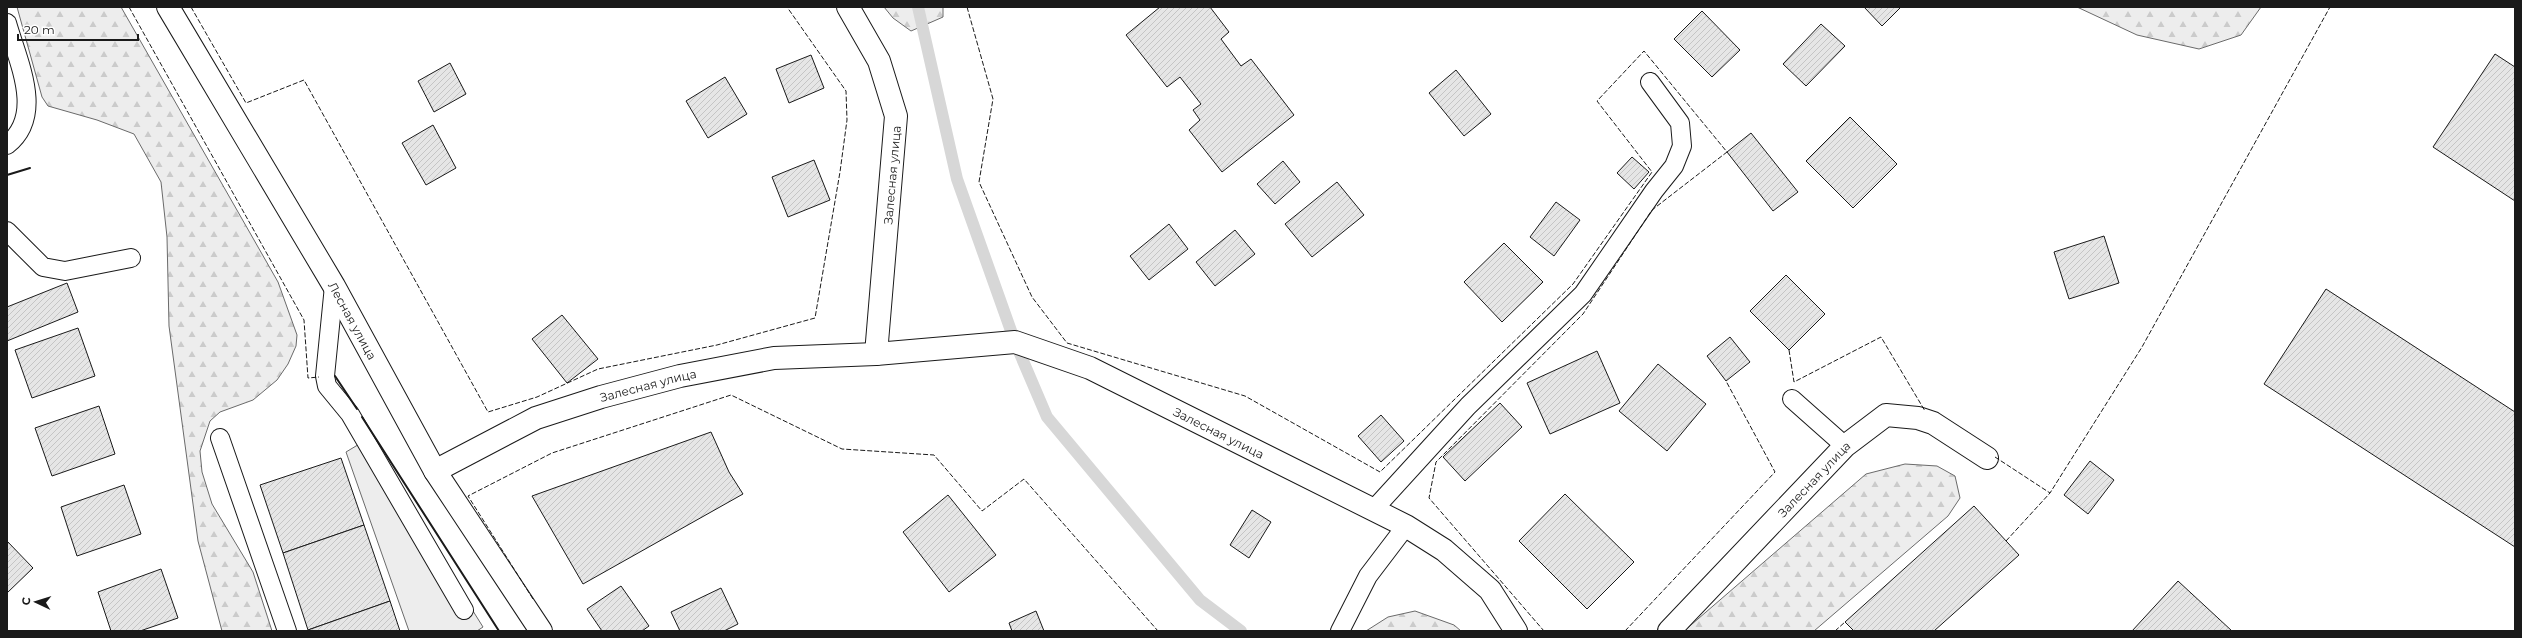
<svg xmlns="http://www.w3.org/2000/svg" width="2522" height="638" viewBox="0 0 2522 638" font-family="Montserrat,sans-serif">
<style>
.forest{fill:url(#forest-firs);stroke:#6a6a6a}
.built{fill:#ededed;stroke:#6a6a6a}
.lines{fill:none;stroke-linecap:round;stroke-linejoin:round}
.stream{stroke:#d7d7d7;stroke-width:12}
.building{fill:url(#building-hatch);stroke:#1a1a1a}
.lane-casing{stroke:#1a1a1a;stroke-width:20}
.street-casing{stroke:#1a1a1a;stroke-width:24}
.lane{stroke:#fff;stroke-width:18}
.street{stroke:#fff;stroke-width:22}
.fence{stroke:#1a1a1a;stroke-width:1;stroke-dasharray:5 2;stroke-linecap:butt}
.wall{stroke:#1a1a1a;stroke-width:2}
.labels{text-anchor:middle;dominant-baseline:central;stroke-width:3;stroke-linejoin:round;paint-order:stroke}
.street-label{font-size:12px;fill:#1a1a1a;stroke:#fff}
</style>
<defs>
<pattern id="forest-firs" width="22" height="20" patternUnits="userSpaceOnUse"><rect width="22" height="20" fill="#ededed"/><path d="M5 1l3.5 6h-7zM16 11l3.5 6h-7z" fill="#cbcbcb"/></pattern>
<pattern id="building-hatch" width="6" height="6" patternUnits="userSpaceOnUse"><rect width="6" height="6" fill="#e6e6e6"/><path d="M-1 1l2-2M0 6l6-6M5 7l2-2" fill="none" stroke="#c5c5c5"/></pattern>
</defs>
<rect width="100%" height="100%" fill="#fff"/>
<g class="forest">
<polygon points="17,7 121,7 278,282 297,335 296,346 288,364 277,380 253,400 220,412 210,421 200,451 202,472 212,504 253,572 272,631 222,631 198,541 169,326 167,237 161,182 134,134 97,120 48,106 42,97"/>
<polygon points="884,7 943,7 943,17 911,31 893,18"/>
<polygon points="2077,7 2261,7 2241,35 2199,49 2137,35"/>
<polygon points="1905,464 1937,466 1955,476 1960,498 1948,516 1814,631 1684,631 1866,474"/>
<polygon points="1415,611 1454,625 1461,631 1366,631 1388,617"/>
</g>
<polygon class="built" points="366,440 483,627 477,631 409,631 346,452"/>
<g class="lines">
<polyline class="stream" points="918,7 957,179 1015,342 1047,417 1200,600 1241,631"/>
</g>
<g class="building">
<polygon points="1160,7 1210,7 1229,32 1221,39 1241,66 1251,59 1294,115 1222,172 1189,130 1200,120 1193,110 1201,104 1180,77 1167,87 1126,35"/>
<polygon points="1864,7 1901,7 1882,26"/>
<polygon points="1702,11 1740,50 1712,77 1674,39"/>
<polygon points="1821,24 1845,46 1806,86 1783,64"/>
<polygon points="2495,54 2515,67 2515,201 2433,147"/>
<polygon points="811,55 824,88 789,103 776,69"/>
<polygon points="450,63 466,94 434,112 418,81"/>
<polygon points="1456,70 1491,114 1464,136 1429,93"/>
<polygon points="725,77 747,114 708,138 686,101"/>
<polygon points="1850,117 1897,164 1853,208 1806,161"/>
<polygon points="433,125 456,168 426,185 402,143"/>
<polygon points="1751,133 1798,192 1773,211 1727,152"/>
<polygon points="1632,157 1649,172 1634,189 1617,173"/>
<polygon points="814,160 830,200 788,217 772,177"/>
<polygon points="1283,161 1300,182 1275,204 1257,184"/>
<polygon points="1337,182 1364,215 1312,257 1285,224"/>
<polygon points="1556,202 1580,220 1554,256 1530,237"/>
<polygon points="1169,224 1188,249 1149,280 1130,256"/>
<polygon points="1235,230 1255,254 1215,286 1196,262"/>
<polygon points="2104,236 2119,283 2069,299 2054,252"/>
<polygon points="1504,243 1543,282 1502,322 1464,282"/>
<polygon points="1786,275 1825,314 1789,350 1750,311"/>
<polygon points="67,283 78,312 7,341 7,307"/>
<polygon points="2326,289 2515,412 2515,547 2264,384"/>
<polygon points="562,315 598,359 567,383 532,339"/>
<polygon points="78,328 95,376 32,398 15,350"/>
<polygon points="1730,337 1750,362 1726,381 1707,356"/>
<polygon points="1597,351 1620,403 1550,434 1527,383"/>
<polygon points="1658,364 1706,404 1667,451 1619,411"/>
<polygon points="1500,403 1522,427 1465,481 1443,457"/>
<polygon points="99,406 115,454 52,476 35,428"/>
<polygon points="1381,415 1404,441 1381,462 1358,436"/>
<polygon points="711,432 729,472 743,494 583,584 532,496"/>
<polygon points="341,458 364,525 283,553 260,485"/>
<polygon points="2090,461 2114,480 2088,514 2064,495"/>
<polygon points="124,485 141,534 77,556 61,507"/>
<polygon points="1565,494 1634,562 1587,609 1519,541"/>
<polygon points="948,495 996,555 949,592 903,532"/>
<polygon points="1974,506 2019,555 1934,631 1854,631 1845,622"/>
<polygon points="1252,510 1271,522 1249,558 1230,545"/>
<polygon points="364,525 390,601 308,630 283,553"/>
<polygon points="7,541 33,568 7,593"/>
<polygon points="161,569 178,618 140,631 111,631 98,592"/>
<polygon points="2178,581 2232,631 2132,631"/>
<polygon points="621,586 649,626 642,631 602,631 587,609"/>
<polygon points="721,588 738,624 724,631 680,631 671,612"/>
<polygon points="390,601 400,631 309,631 308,630"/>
<polygon points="1036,611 1044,631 1012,631 1009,623"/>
</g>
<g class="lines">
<defs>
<g id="lane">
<path d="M 7,23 C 18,62 45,115 7,145"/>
<polyline points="7,231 43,267 65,271 131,258"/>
<polyline points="334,286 325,376 327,386 350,414 464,610"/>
<polyline points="1792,399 1845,446"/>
<polyline points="220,438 287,631"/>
<polyline points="1374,509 1468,406 1583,294 1654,191 1674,166 1682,146 1680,123 1650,82"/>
<polyline points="1340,631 1368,576 1406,526"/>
</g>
<g id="street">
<path id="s1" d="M 168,7 L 334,286 L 435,471 L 541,631"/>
<polyline points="848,7 879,61 896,116 876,354"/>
<path id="s2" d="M 435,471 L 536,418 L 601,397 L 680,376 L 774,358 L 876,354 L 1015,342 L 1090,368 L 1406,526 L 1444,550 L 1490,590 L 1516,631"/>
<path id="s3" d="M 1669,631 L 1845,446 L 1886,415 L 1918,418 L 1933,423 L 1987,458"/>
</g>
</defs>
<use href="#lane" class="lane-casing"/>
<use href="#street" class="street-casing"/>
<use href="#lane" class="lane"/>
<use href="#street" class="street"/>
<g class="fence">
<polyline points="129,7 304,320 308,378 319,377"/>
<polyline points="191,7 246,103 304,80 488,412 537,397 598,369 717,345 815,318 840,172 847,120 846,91 787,7"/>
<polyline points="967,7 993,99 979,182 1032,297 1067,343 1245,396 1380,472 1573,284 1652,172 1597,101 1644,51 1727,152 1652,210 1583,314 1436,462 1429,498 1544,631"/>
<polyline points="1789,350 1794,382 1881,337 1925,411"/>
<polyline points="1995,457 2050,493"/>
<polyline points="2006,541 2050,493 2142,347 2330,7"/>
<polyline points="533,599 468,496 552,453 731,395 842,449 934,455 982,511 1024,479 1158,631"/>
<polyline points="1625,631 1775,472 1726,381"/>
<polyline points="1835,631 1845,622"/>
</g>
<g class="wall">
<polyline points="7,175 30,168"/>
<polyline points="335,376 357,409"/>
<polyline points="362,417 499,631"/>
</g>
</g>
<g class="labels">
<g class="street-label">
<text transform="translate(892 175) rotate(-85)">Залесная улица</text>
<text stroke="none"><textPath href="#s1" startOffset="364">Лесная улица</textPath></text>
<text stroke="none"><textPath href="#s2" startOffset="231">Залесная улица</textPath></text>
<text stroke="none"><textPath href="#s2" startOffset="825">Залесная улица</textPath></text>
<text stroke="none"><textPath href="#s3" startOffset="210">Залесная улица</textPath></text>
</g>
</g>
<rect width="2522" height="638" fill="none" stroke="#1a1a1a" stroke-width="16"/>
<g transform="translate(36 602) rotate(274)" stroke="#ffffff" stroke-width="3" paint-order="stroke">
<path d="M0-3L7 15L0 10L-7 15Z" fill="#1a1a1a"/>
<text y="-6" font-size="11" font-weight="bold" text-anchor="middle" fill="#1a1a1a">С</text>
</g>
<path d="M18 34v6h120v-6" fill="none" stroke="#1a1a1a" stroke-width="2"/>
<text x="24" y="34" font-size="12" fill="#1a1a1a" stroke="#ffffff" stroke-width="3" paint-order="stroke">20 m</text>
</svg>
